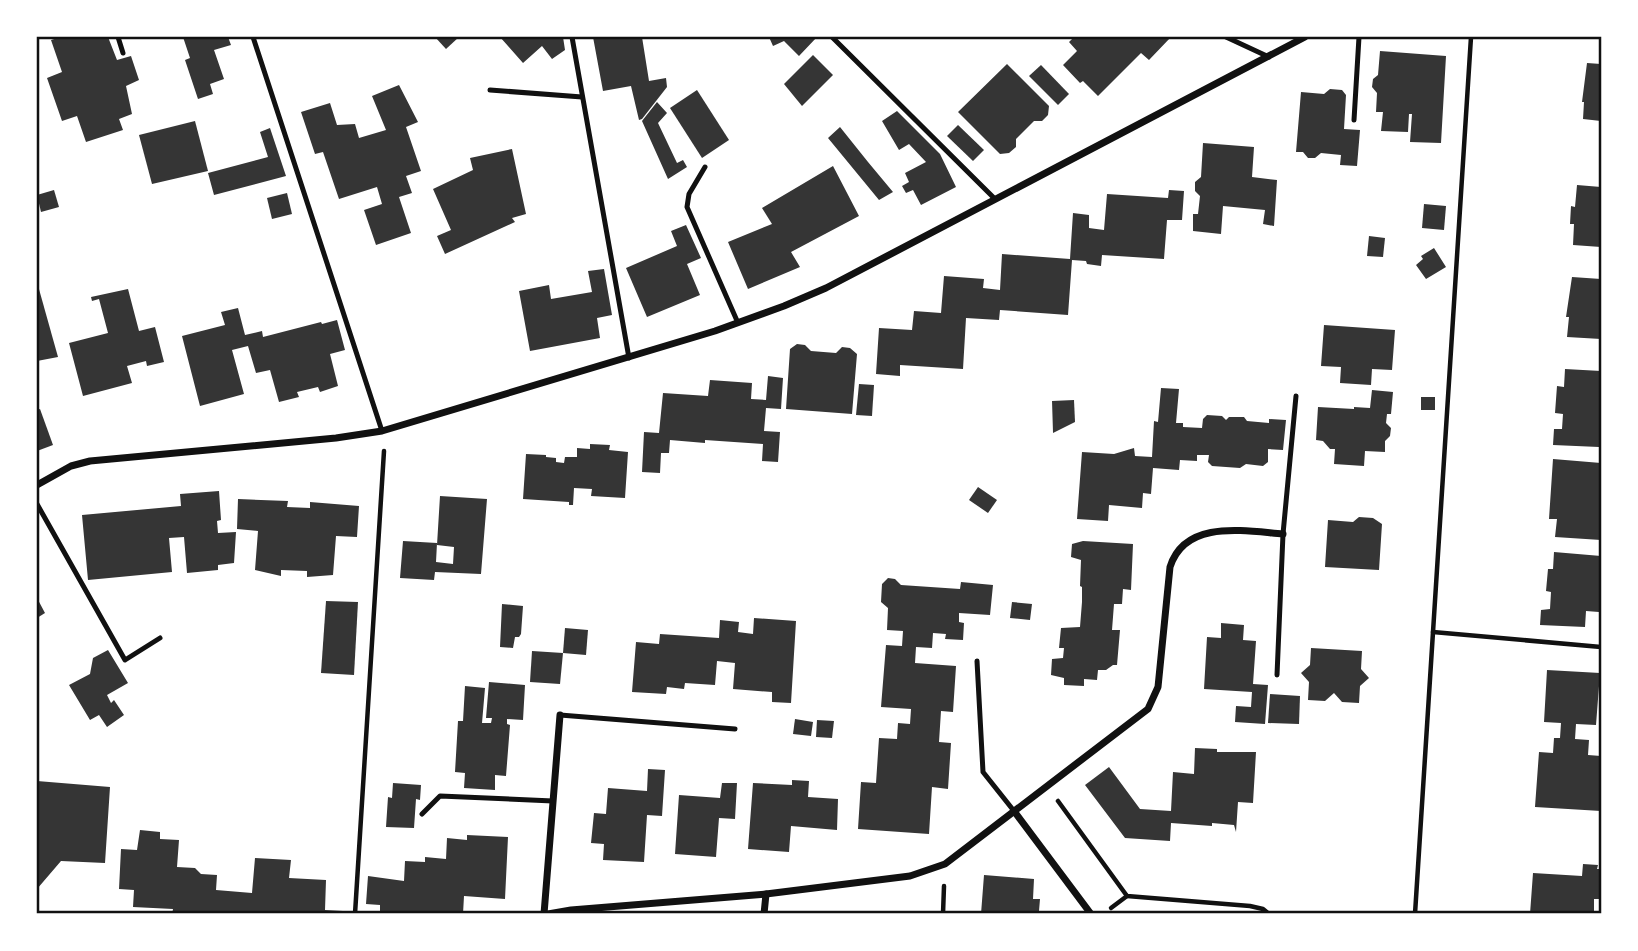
<svg xmlns="http://www.w3.org/2000/svg" width="1638" height="951" viewBox="0 0 1638 951" font-family="Overpass,sans-serif">
<style>
.building{fill:#353535}
.lines{fill:none;stroke-linecap:round;stroke-linejoin:round}
.path{stroke:#111;stroke-width:4.5}
.service{stroke:#111;stroke-width:5}
.minor{stroke:#111;stroke-width:7}
.neatline{fill:none;stroke:#111;stroke-width:2.5}
</style>
<rect width="100%" height="100%" fill="#fff"/>
<g class="building">
<polygon points="61,37 108,37 117,60 131,56 139,80 126,86 132,114 119,119 123,130 86,142 77,116 62,121 47,78 62,72 51,40"/>
<polygon points="183,37 228,37 231,45 214,50 224,79 210,84 213,94 198,99 185,60 190,58"/>
<polygon points="435,37 459,37 446,49"/>
<polygon points="500,37 563,37 565,50 552,59 542,46 523,63"/>
<polygon points="593,37 642,37 649,81 666,78 667,87 642,119 639,120 631,86 603,91"/>
<polygon points="769,37 817,37 799,56 784,41 773,46"/>
<polygon points="1074,37 1171,37 1149,60 1141,53 1098,96 1083,81 1080,83 1063,65 1077,51 1069,42"/>
<polygon points="1380,51 1446,56 1441,143 1410,142 1412,114 1409,114 1408,132 1381,131 1383,112 1376,112 1377,93 1372,87 1373,79 1378,75"/>
<polygon points="813,55 833,75 802,106 784,84"/>
<polygon points="1587,63 1601,64 1601,121 1583,119 1584,102 1582,102"/>
<polygon points="1007,64 1049,106 1048,115 1042,121 1034,121 1016,139 1016,147 1009,153 1000,154 958,112"/>
<polygon points="1041,65 1069,94 1058,105 1029,76"/>
<polygon points="399,85 418,122 406,127 421,171 406,176 412,193 399,197 411,233 376,245 364,210 382,204 377,187 339,199 323,152 315,154 301,112 330,103 337,125 355,124 359,138 386,130 372,96"/>
<polygon points="1330,89 1342,90 1346,95 1344,129 1360,130 1357,166 1340,165 1341,155 1321,153 1315,158 1308,158 1303,152 1296,152 1301,92 1324,94"/>
<polygon points="697,90 729,140 702,158 670,108"/>
<polygon points="657,102 667,113 658,123 677,163 683,160 687,167 668,179 642,121"/>
<polygon points="897,111 940,154 956,187 921,205 913,190 906,193 902,186 909,182 905,173 926,162 909,144 899,150 882,121"/>
<polygon points="195,121 208,171 152,184 139,135"/>
<polygon points="958,125 984,150 973,161 947,136"/>
<polygon points="840,127 868,162 893,192 879,200 828,138"/>
<polygon points="270,128 286,176 214,195 208,173 268,157 260,132"/>
<polygon points="1203,143 1254,147 1252,177 1277,180 1274,226 1263,224 1265,210 1223,206 1221,234 1193,231 1193,214 1198,214 1200,196 1195,191 1195,182 1201,177"/>
<polygon points="512,149 526,214 512,218 515,222 445,254 437,236 451,230 433,189 473,170 470,158"/>
<polygon points="833,166 859,216 791,252 800,267 748,289 728,242 772,224 762,208"/>
<polygon points="1577,185 1601,187 1601,247 1573,245 1574,224 1570,224 1571,206 1575,207"/>
<polygon points="54,190 59,207 41,212 37,195"/>
<polygon points="1169,190 1184,191 1182,220 1167,220 1164,259 1102,255 1101,266 1087,264 1086,261 1072,260 1068,315 1000,310 999,320 966,318 963,369 900,365 900,376 876,374 879,328 912,330 914,311 941,313 944,276 984,279 983,288 1000,290 1002,254 1070,259 1073,213 1089,215 1089,228 1104,230 1107,194 1168,198"/>
<polygon points="287,193 292,214 272,219 267,198"/>
<polygon points="1424,204 1446,206 1444,230 1422,228"/>
<polygon points="686,225 701,258 687,264 700,295 647,317 626,268 677,246 671,231"/>
<polygon points="1369,236 1385,238 1383,257 1367,256"/>
<polygon points="1434,248 1446,267 1426,279 1416,265 1423,259 1421,256"/>
<polygon points="604,269 612,315 597,318 600,338 530,351 519,291 549,285 551,299 592,292 588,271"/>
<polygon points="1572,277 1601,279 1601,339 1567,337 1569,317 1566,317"/>
<polygon points="37,282 58,357 37,361"/>
<polygon points="128,289 139,331 155,327 164,362 147,366 146,361 127,366 132,383 83,396 69,343 108,333 99,299 92,301 91,297"/>
<polygon points="238,308 245,335 262,331 263,337 321,322 322,324 337,320 345,350 330,354 338,386 320,392 318,387 297,392 299,397 279,402 270,370 256,373 248,346 232,350 244,394 200,406 182,336 225,325 221,312"/>
<polygon points="1324,325 1395,330 1392,370 1372,369 1371,385 1340,383 1341,367 1321,366"/>
<polygon points="797,344 805,345 811,351 836,353 842,347 850,348 857,354 852,414 786,409 790,349"/>
<polygon points="1565,369 1601,371 1599,447 1553,445 1554,429 1562,429 1563,414 1555,413 1557,386 1564,387"/>
<polygon points="768,376 783,378 781,409 766,408 764,431 780,432 778,462 762,461 763,444 705,440 705,443 670,440 669,453 661,453 660,473 642,472 644,432 659,433 663,393 708,396 710,380 752,383 751,399 766,400"/>
<polygon points="859,384 874,385 872,416 856,415"/>
<polygon points="1161,388 1179,389 1176,423 1183,423 1183,427 1202,428 1203,419 1207,415 1222,416 1226,420 1229,417 1244,417 1247,421 1269,423 1269,419 1286,420 1283,450 1268,449 1268,462 1263,466 1246,464 1240,468 1212,466 1208,462 1209,455 1197,455 1197,461 1180,460 1179,470 1153,468 1151,494 1143,493 1142,508 1109,505 1108,521 1077,519 1082,452 1114,454 1134,448 1135,456 1152,457 1154,421 1158,422"/>
<polygon points="1372,390 1393,392 1391,414 1387,414 1386,423 1391,428 1390,436 1385,441 1385,452 1365,451 1364,466 1334,464 1335,449 1330,449 1323,441 1316,440 1318,407 1354,409 1354,407 1370,408"/>
<rect x="1421" y="397" width="14" height="13"/>
<polygon points="1074,400 1075,422 1053,433 1052,401"/>
<polygon points="40,409 53,445 37,451 37,410"/>
<polygon points="590,444 610,445 609,450 628,452 625,498 591,496 592,489 574,488 573,505 569,505 569,502 523,499 526,454 546,455 546,457 556,458 556,462 564,463 565,457 577,457 577,448 590,449"/>
<polygon points="1553,459 1601,463 1601,540 1555,537 1557,519 1549,519"/>
<polygon points="978,487 997,500 988,513 969,500"/>
<polygon points="219,491 221,520 217,521 218,533 236,532 234,563 218,565 218,570 187,573 184,537 169,538 172,572 88,580 82,515 181,506 180,494"/>
<polygon points="440,496 487,499 481,574 435,572 434,580 400,578 403,541 437,543 436,562 453,564 454,547 437,545"/>
<polygon points="238,499 288,501 287,507 310,508 310,502 359,506 357,537 336,536 333,575 307,577 307,571 281,570 281,576 255,570 258,531 237,529"/>
<polygon points="1359,517 1373,518 1382,524 1379,570 1325,567 1328,520 1353,522"/>
<polygon points="1083,541 1133,544 1131,590 1123,589 1122,604 1114,604 1112,630 1120,630 1117,665 1113,665 1106,670 1098,670 1097,680 1084,679 1084,686 1064,685 1064,678 1051,675 1052,659 1063,658 1064,648 1059,648 1061,628 1080,627 1082,602 1082,587 1080,586 1081,560 1071,557 1072,544"/>
<polygon points="1554,552 1601,556 1599,612 1586,611 1585,627 1540,625 1541,610 1550,609 1551,592 1546,591 1548,569 1553,569"/>
<polygon points="888,578 895,579 901,585 960,589 961,582 993,585 990,615 959,613 959,622 964,623 963,640 945,639 946,634 933,633 932,648 916,647 915,663 956,666 953,712 941,711 939,742 951,743 948,789 932,787 929,834 858,829 861,782 876,783 879,738 897,739 898,723 910,724 911,709 881,707 886,645 902,646 903,631 887,630 888,608 881,602 882,584"/>
<polygon points="37,598 45,613 37,618"/>
<polygon points="326,601 358,602 354,675 321,673"/>
<polygon points="1012,602 1032,604 1030,620 1010,618"/>
<polygon points="502,604 523,606 521,634 519,637 515,637 513,648 500,647"/>
<polygon points="754,618 796,621 791,703 772,702 772,692 733,689 735,663 717,661 715,685 685,683 684,689 667,687 666,694 632,692 636,642 659,644 660,634 719,638 720,620 739,622 738,632 753,634"/>
<polygon points="1221,623 1244,625 1243,640 1256,641 1253,684 1268,685 1265,724 1235,722 1236,706 1251,707 1252,692 1204,689 1207,637 1221,638"/>
<polygon points="565,628 588,630 586,655 563,653"/>
<polygon points="1311,648 1362,651 1361,669 1369,678 1360,686 1359,703 1342,702 1334,693 1325,701 1308,700 1309,682 1301,673 1310,665"/>
<polygon points="108,650 128,683 107,695 111,703 114,700 124,715 107,727 99,715 90,720 69,685 90,674 93,658"/>
<polygon points="532,651 563,653 560,684 530,682"/>
<polygon points="1547,670 1600,673 1596,725 1576,724 1575,739 1589,740 1588,755 1601,756 1601,811 1535,807 1539,752 1553,753 1554,738 1560,738 1561,723 1544,722"/>
<polygon points="489,682 525,685 523,720 507,719 507,724 510,725 506,776 495,775 495,790 464,788 465,773 455,772 458,721 463,721 465,686 485,688 482,723 491,723 492,718 486,718"/>
<polygon points="1270,694 1300,696 1299,724 1268,723"/>
<polygon points="795,719 813,722 811,736 793,734"/>
<polygon points="817,720 834,721 832,738 816,737"/>
<polygon points="1195,748 1217,749 1217,752 1256,752 1253,803 1238,802 1236,832 1234,825 1212,823 1212,826 1171,823 1170,841 1125,838 1085,785 1109,767 1140,809 1171,811 1173,772 1194,774"/>
<polygon points="648,769 665,770 662,816 647,815 644,862 603,860 604,844 591,843 594,813 606,814 608,788 647,791"/>
<polygon points="792,780 809,781 808,797 838,799 837,830 791,826 789,852 748,849 753,783 792,785"/>
<polygon points="37,781 110,787 105,863 61,861 37,889"/>
<polygon points="393,783 421,785 420,800 416,799 414,828 386,827 388,797 392,798"/>
<polygon points="722,783 737,783 735,819 719,818 716,857 675,854 679,795 720,798"/>
<polygon points="140,830 160,832 160,839 179,840 177,867 195,868 201,874 217,875 216,890 252,893 255,858 291,860 289,878 326,880 325,910 343,911 343,914 172,914 173,909 133,907 134,890 119,889 121,849 137,850"/>
<polygon points="467,835 508,837 505,899 464,896 463,914 380,914 380,905 366,904 368,876 404,881 405,861 425,862 425,857 446,859 447,838 467,840"/>
<polygon points="1583,864 1598,865 1597,869 1601,869 1601,899 1594,899 1594,914 1530,914 1533,873 1582,876"/>
<polygon points="984,875 1034,879 1033,899 1040,899 1039,911 1052,911 1052,914 981,914"/>
</g>
<g class="lines">
<g class="path">
<polyline points="1433,632 1601,647"/>
<polyline points="1058,801 1127,896 1250,906 1263,909 1269,914"/>
<polyline points="1111,908 1127,896"/>
<polyline points="355,914 384,451"/>
<polyline points="943,914 944,886"/>
<polyline points="1415,914 1471,37"/>
</g>
<g class="service">
<polyline points="118,37 123,53"/>
<polyline points="253,37 382,431"/>
<polyline points="572,37 629,358"/>
<polyline points="832,37 995,199"/>
<polyline points="1226,37 1269,57"/>
<polyline points="490,90 582,97"/>
<polyline points="1354,120 1359,37"/>
<polyline points="705,167 689,194 687,207 738,323"/>
<polyline points="37,504 125,660 160,638"/>
<polyline points="977,661 983,772 1014,811"/>
<polyline points="1277,675 1283,534 1296,396"/>
<polyline points="560,715 735,729"/>
<polyline points="422,814 440,796 553,801"/>
</g>
<g class="minor">
<polyline points="37,485 71,466 90,461 336,438 382,431 715,331 784,306 826,288 1305,37"/>
<polyline points="1014,811 1091,914"/>
<polyline points="544,914 560,715"/>
<path d="M 548,914 L 571,910 L 766,894 L 910,876 L 945,864 L 1148,709 L 1158,687 L 1170,567 C 1185,519 1245,531 1283,534"/>
<polyline points="764,914 766,894"/>
</g>
</g>
<rect width="1638" height="951" fill="none" stroke="#ffffff" stroke-width="77"/>
<rect x="38" y="38" width="1562" height="874" class="neatline"/>
</svg>
